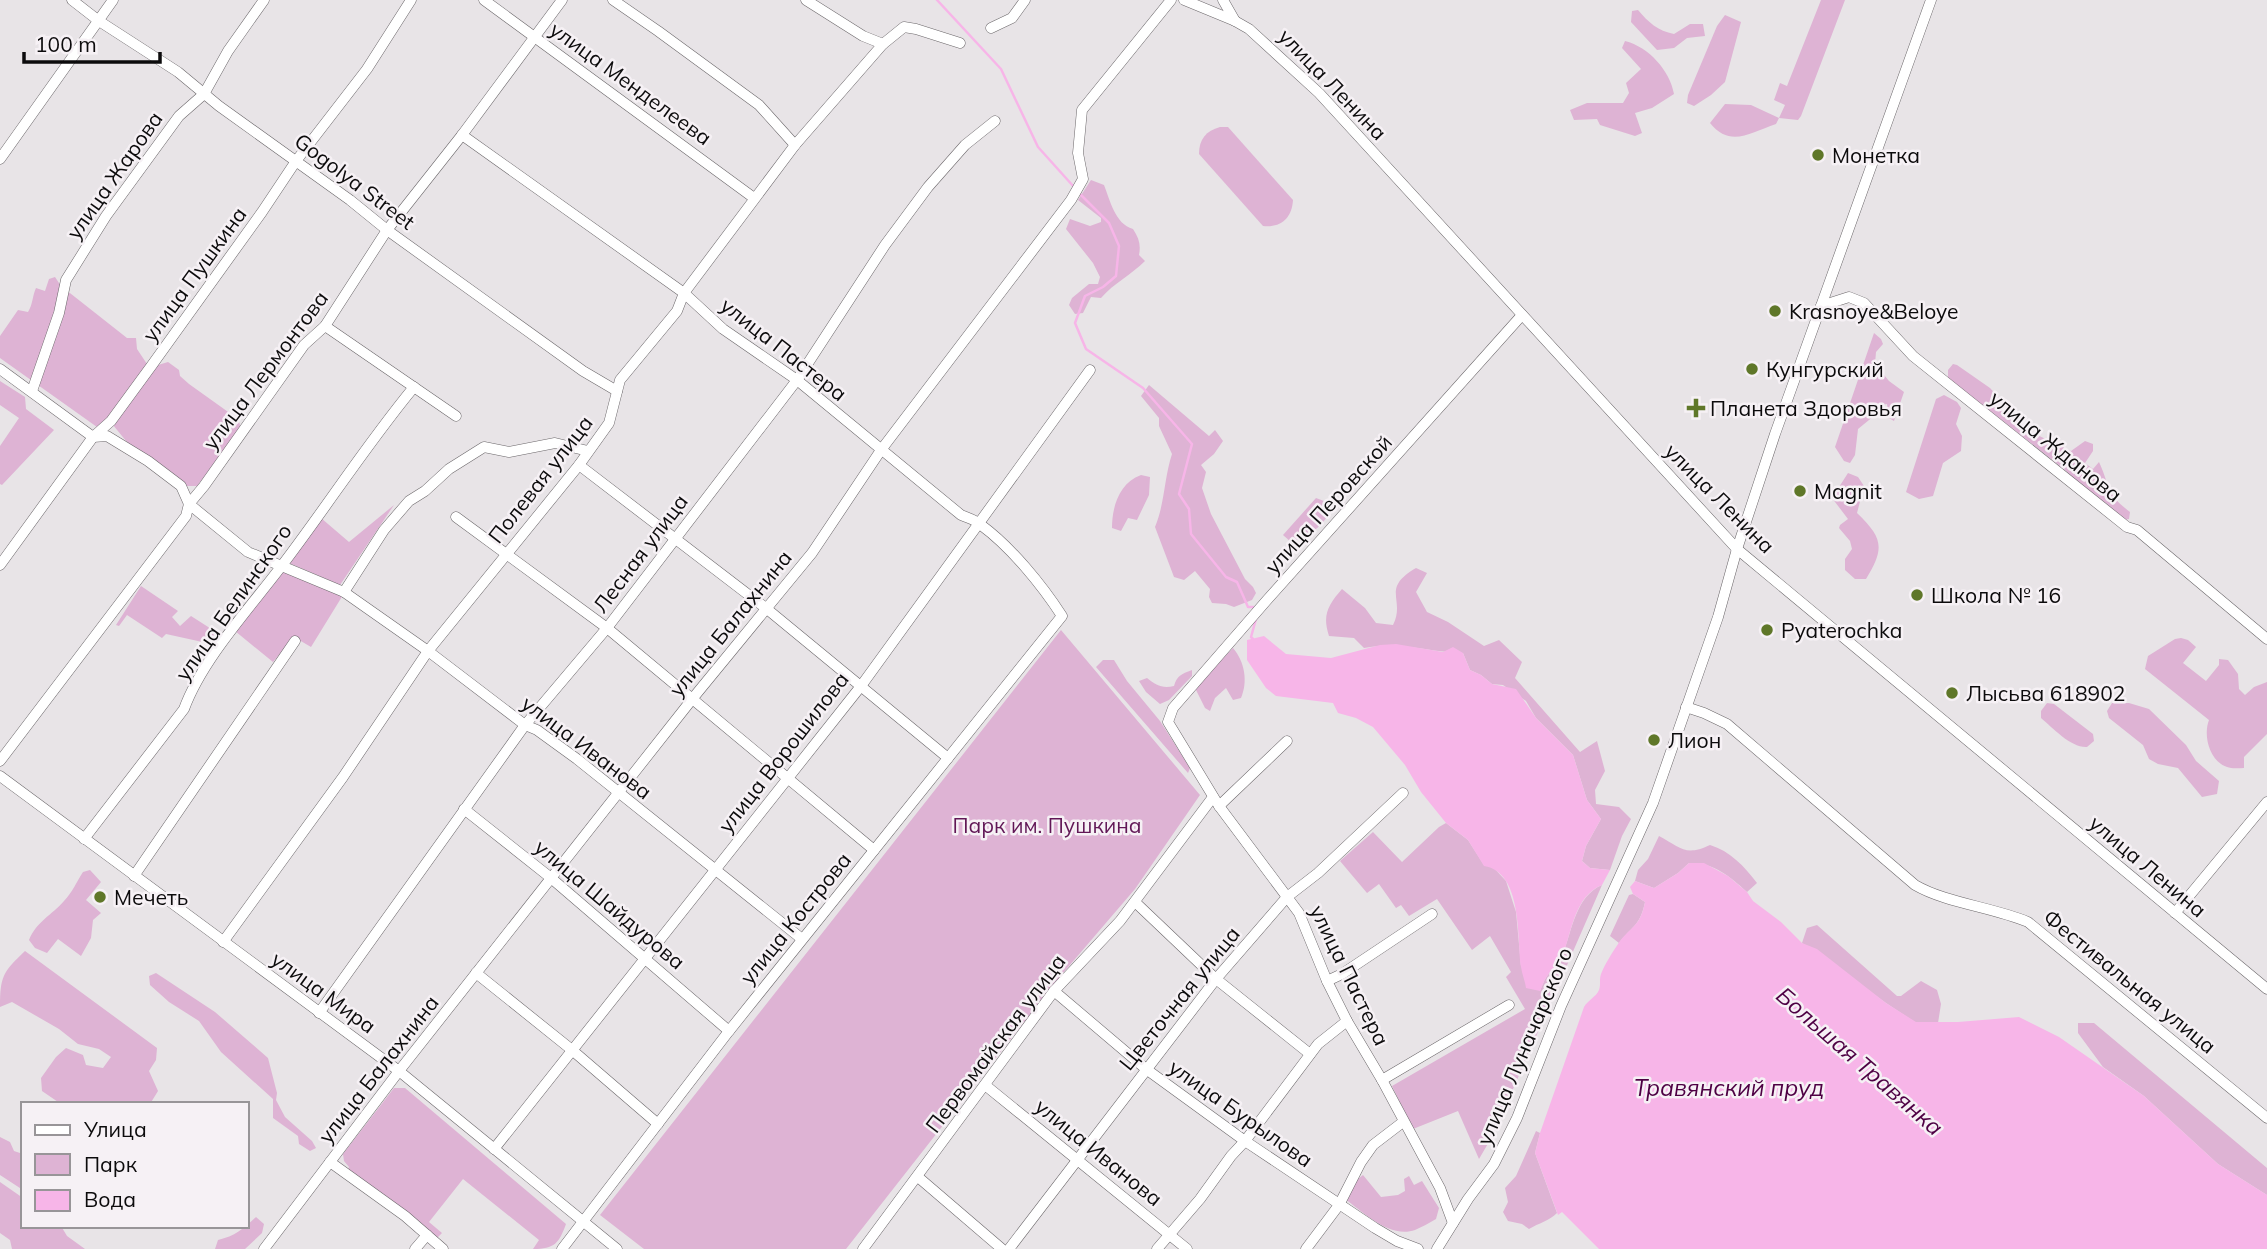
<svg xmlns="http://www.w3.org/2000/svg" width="2267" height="1249" viewBox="0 0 2267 1249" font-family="Mulish,sans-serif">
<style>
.green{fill:#deb3d4}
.water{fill:#f7b5e8}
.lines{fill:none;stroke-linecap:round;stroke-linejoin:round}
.stream{stroke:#f7b5e8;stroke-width:2.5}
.minor-casing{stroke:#6b676a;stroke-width:11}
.minor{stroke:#fff;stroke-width:10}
.poi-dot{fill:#5f7729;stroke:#f6f1f5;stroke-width:2.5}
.labels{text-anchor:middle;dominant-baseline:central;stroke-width:5;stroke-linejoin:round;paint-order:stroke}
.street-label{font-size:21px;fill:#0c0b0c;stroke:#f6f1f5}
.poi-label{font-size:21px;fill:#0c0b0c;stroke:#f6f1f5;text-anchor:start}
.park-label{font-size:21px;fill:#611756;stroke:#f6f1f5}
.water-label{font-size:23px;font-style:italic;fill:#4e0044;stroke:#f6f1f5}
</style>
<rect width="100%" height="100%" fill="#e8e4e7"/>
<g class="green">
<path d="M 1821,0 L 1845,0 L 1801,116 L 1798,120 L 1779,118 L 1776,124 C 1750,133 1730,148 1710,123 L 1725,104 L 1751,105 L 1779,118 L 1785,105 L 1774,100 L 1780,83 L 1787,86 Z"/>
<path d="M 1638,10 C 1648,22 1658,31 1674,34 L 1690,24 L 1703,24 L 1705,36 L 1687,38 L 1674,48 L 1657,50 L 1631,22 L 1632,11 Z"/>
<polygon points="1725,15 1741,22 1725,82 1711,95 1694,106 1687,103 1688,95 1717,26"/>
<path d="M 1625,41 C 1649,47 1670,71 1674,94 L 1652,108 L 1635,113 L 1642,133 L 1635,136 L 1600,125 L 1597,119 L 1574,120 L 1570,110 L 1587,103 L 1623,103 L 1629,93 L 1626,83 L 1641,69 L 1622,48 Z"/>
<path d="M 1220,127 L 1228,127 L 1293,200 C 1292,218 1281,228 1263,226 L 1199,154 C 1199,139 1206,131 1220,127 Z"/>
<path d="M 1091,180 L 1104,185 C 1110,200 1115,224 1133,229 C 1139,238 1141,245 1139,255 L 1145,261 C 1131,275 1114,283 1101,298 L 1091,297 L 1083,313 L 1075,314 L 1069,305 L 1072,298 L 1089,284 L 1098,284 L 1100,277 L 1093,263 L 1066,229 L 1070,219 L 1090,226 L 1101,222 L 1101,218 L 1078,200 Z"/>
<path d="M 55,277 L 61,286 L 127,338 L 136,338 L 137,349 L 147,364 L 108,417 L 97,427 L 0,358 L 0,336 L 18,310 L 28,312 C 33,304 32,297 36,288 L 45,291 L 49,279 Z"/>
<polygon points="1874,333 1881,339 1883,344 1876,352 1875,364 1889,381 1904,392 1894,421 1889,418 1887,404 1881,405 1880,411 1858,429 1855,455 1850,463 1844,461 1835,447"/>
<polygon points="168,362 179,370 180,376 189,384 238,419 241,428 197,486 187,486 131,447 113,425 158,365"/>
<path d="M 1953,364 L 1957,365 L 1990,388 L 2029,431 L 2071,451 L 2085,441 L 2093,444 L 2093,451 L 2085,463 L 2093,469 L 2099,462 C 2111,488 2105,493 2130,512 L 2129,519 L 2124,520 L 2110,511 L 2107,504 L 2088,493 L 2065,470 L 1948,378 L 1948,370 Z"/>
<polygon points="0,381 25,397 26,409 54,430 2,485 0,484 0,446 19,418 0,405"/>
<path d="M 1149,385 L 1209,436 L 1215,430 L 1223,441 L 1214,454 L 1201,465 L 1206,472 L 1202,488 L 1211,514 L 1245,579 L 1253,587 L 1256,593 L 1252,600 L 1234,607 L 1226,604 L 1212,603 L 1209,597 L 1210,589 L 1195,571 L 1184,580 L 1174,577 L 1155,527 C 1165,503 1164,478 1172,454 L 1159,426 L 1159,418 L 1141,396 Z"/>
<polygon points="1944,395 1957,402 1961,408 1956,424 1962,436 1961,451 1943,463 1933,496 1919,499 1906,492 1936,399"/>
<path d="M 1848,473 L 1858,477 L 1864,486 L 1857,513 C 1883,538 1885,548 1866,579 L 1855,579 L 1845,570 L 1845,559 L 1852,549 L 1850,541 L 1839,528 L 1840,525 L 1848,519 L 1832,498 Z"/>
<path d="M 1141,475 L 1150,477 L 1149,495 L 1137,520 L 1128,518 L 1121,531 L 1112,528 C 1112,507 1119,483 1141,475 Z"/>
<path d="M 1316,498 L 1329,503 L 1333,508 C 1324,524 1309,538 1291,542 L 1283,535 Z"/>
<polygon points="394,505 340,585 289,563 321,518 349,542"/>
<path d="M 1416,568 L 1427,573 L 1416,592 L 1427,612 L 1448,622 L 1484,646 L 1499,640 L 1522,662 L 1515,678 L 1580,752 L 1597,741 L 1605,771 L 1595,790 L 1596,804 L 1619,807 L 1631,819 L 1622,836 L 1610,870 L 1590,868 L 1582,861 L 1586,846 L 1601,819 L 1587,800 L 1573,755 L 1536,718 L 1526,701 L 1503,685 L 1492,684 L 1481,675 L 1470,670 L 1463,653 C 1428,652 1399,641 1364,648 L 1354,638 L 1329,636 C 1322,615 1328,605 1342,589 L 1365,608 L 1376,623 L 1393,625 C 1406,599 1380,589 1416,568 Z"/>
<polygon points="283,571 343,595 311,647 294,637 273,662 235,631"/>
<polygon points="141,586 178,611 172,617 180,626 191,616 216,632 207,643 166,634 162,638 127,615 119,626 116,625"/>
<polygon points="1061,630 1200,795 1135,889 1057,980 846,1249 644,1249 600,1215"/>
<path d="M 2181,638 L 2188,640 L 2196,647 L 2183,663 L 2206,681 L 2219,665 L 2219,659 L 2228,660 L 2238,674 L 2239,689 L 2245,695 L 2254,687 L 2267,682 L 2267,734 L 2244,757 L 2244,768 C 2239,768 2232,769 2227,767 C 2209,761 2203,735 2209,720 L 2145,669 L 2148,656 L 2175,639 Z"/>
<path d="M 1233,648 C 1245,662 1248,682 1241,698 L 1233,700 L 1226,688 L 1215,698 L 1210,711 L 1205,708 L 1195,688 Z"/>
<polygon points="1103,660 1114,660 1127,681 1160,721 1190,768 1188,773 1096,667"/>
<path d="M 1192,670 L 1192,676 L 1169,700 L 1160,704 L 1146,692 L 1139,681 L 1147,678 C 1156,685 1162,689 1174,686 C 1177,676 1181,674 1192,670 Z"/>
<path d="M 2047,703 L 2054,704 L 2093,734 L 2094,741 L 2087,747 C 2071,748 2053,728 2041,718 L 2041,711 Z"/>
<polygon points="2112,703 2129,703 2149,709 2186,745 2196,761 2219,781 2217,794 2202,797 2178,768 2158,764 2149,759 2143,745 2109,718 2107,711"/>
<path d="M 1446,823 L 1468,840 L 1484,865 L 1493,867 L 1506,881 L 1516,912 L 1521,966 L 1540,991 C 1542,986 1544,980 1547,976 C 1553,968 1559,965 1563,954 C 1572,930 1576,896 1602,885 L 1493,1135 L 1479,1159 L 1458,1111 L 1413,1129 L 1392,1086 L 1525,1009 L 1506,977 L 1511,972 L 1490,936 L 1472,950 L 1437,899 L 1409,916 L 1401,905 L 1396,908 L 1379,884 L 1367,893 L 1340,861 L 1373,832 L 1402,862 L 1439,827 Z"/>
<path d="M 1659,836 C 1680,847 1685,857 1710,845 C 1730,851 1744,866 1757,883 L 1747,892 C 1730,876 1712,862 1689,863 L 1678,873 L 1654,888 L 1635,881 L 1638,870 L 1648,859 Z"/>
<path d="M 90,870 L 101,882 L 86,900 L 101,913 L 93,920 L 91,938 L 81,956 L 58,939 L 47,953 L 35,948 L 29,940 C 36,922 52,915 64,901 C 72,893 77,881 83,872 Z"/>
<path d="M 1633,894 L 1645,902 C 1640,926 1632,926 1619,943 L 1610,936 L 1629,895 Z"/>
<polygon points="1817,925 1897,996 1901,996 1921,981 1937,990 1941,1004 1938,1023 1916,1023 1886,1003 1802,943 1807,928"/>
<path d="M 25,951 L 157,1048 L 156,1060 L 149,1071 L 158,1091 L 150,1104 L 61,1104 L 42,1091 L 41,1078 L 56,1057 L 66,1048 L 83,1055 L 86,1065 L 103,1068 L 111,1057 L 99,1049 L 78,1044 L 59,1029 L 12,1002 L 0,1007 C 0,976 3,972 25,951 Z"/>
<polygon points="156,973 215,1012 268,1058 277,1093 276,1100 285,1117 312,1141 316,1148 310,1151 299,1144 298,1136 273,1118 273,1099 221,1052 199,1021 169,1002 150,985 149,976"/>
<polygon points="2078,1023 2094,1023 2267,1168 2267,1195 2218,1164 2144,1096 2103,1067 2078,1033"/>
<path d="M 394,1088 L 405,1088 L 566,1224 C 559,1243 555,1249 533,1249 L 539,1240 L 463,1179 L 429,1222 L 442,1233 L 437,1238 L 348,1170 L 349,1167 L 344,1161 L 343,1154 Z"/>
<path d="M 1536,1131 L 1540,1133 L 1535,1153 L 1557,1213 C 1549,1221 1539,1223 1529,1229 L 1522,1224 L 1508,1221 L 1503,1212 L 1508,1202 L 1505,1188 L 1516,1176 Z"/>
<polygon points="0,1137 10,1142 14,1151 23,1154 23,1190 0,1175"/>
<path d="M 1363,1175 L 1381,1197 L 1398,1195 L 1405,1191 L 1404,1179 L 1409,1176 L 1414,1185 L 1422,1181 L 1439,1208 L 1436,1219 C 1429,1223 1422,1227 1415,1230 C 1390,1239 1363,1212 1345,1199 L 1349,1186 Z"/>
<polygon points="0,1182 23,1198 23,1226 61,1226 67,1236 85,1249 12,1249 10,1240 0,1233"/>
<path d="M 256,1217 L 264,1224 L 262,1233 L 245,1249 L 215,1249 L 218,1240 C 235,1236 243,1229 256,1217 Z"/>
</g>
<g class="water">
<path d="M 1264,636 L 1286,654 L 1331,658 L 1380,645 L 1396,644 L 1443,652 L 1453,647 L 1463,653 L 1470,670 L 1481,675 L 1492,684 L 1516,689 L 1536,718 L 1573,755 L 1587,800 L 1601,819 L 1586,846 L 1582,861 L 1590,868 L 1610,870 L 1602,885 C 1575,896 1572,930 1563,955 C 1559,966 1553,968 1547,976 C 1544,980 1542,987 1540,991 L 1526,988 C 1525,981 1522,974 1521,967 C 1517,939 1523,872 1484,866 L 1468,840 L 1446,823 L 1421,792 L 1405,765 L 1373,727 L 1356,718 L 1338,713 L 1333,703 L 1276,696 L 1266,688 L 1247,660 L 1247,640 Z"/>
<path d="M 1689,863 L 1704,863 L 1728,876 L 1747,892 L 1753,901 L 1781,922 L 1802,943 L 1817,949 L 1886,1003 L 1916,1022 L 1958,1022 L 2019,1017 L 2059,1037 L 2144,1096 L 2218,1164 L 2267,1195 L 2267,1249 L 1599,1249 L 1562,1212 L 1558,1215 L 1535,1153 L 1540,1133 L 1584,1007 C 1588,1000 1596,997 1599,990 C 1601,985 1599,979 1601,974 C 1605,964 1612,953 1618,944 C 1630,926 1640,928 1645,902 L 1633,894 L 1630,887 L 1635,881 L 1654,888 L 1678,873 Z"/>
</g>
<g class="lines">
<g class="stream">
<polyline points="937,0 1001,69 1038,147 1074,187"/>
<polyline points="1078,192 1109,223 1119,246 1116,276 1103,287 1085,296 1075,323 1086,349 1143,388 1192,444 1179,494 1189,509 1191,534 1226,577 1237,582 1248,607 1253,607"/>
<polyline points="1253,639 1251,637 1256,619"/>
</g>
<defs>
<g id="minor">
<polyline points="72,0 99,21 178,72 219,106 350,200 387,230 583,371 617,391"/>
<polyline points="484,0 754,198"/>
<polyline points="613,0 658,31 759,105 795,145"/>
<polyline points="806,0 863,36 883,44"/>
<polyline points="1184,0 1235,21 1249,29 1319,93 1737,549 2267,989"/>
<polyline points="1223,0 1235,21"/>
<polyline points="991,28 1012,18 1025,0"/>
<path d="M 462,135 L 684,293 L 723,329 L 797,380 L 961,515 C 968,518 976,520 981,525 C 1011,547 1042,585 1062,616 L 729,1031 L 562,1249"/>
<polyline points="0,159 113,0"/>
<polyline points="1821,306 1849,297 1864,303 1913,356 2127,527 2137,530 2267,639"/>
<polyline points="325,326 456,416"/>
<polyline points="0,369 93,437 107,436 148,461 181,486 189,504 248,552 344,592 428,651 525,725 537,730 577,759 802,939"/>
<polyline points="32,391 59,313 66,280 106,216 179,116 204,94 228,51 264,0"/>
<polyline points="579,465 767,609 948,758"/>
<polyline points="456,517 607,628 874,850"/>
<polyline points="0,565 93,437 111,421 152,365 262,212 296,161 367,69 411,0"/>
<polyline points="344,592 384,530 409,501 425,491 449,469 484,447 509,452 555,443 588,451"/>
<path d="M 1686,707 L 1704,713 L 1727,724 L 1915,885 C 1946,903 1992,907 2028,922 L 2267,1118"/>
<polyline points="0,761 186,516 189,504 204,486 304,345 325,326 387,230 462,135 562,0"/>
<polyline points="0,776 399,1071 617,1249"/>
<polyline points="1219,806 1287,741"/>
<polyline points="464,809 551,878 729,1031"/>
<path d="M 84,839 L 184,709 C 202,660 248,610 280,568 C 326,508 366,445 414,387"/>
<polyline points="134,876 295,641"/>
<polyline points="1135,902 1216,979 1310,1054"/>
<polyline points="2175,913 2267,802"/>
<polyline points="223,942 343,777 428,651 579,465 609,423 620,380 677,311 684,293 795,145 883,44 904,27 916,29 960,43"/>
<polyline points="476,973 572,1050 658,1124"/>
<polyline points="1327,981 1342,974 1432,914"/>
<polyline points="1054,991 1146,1069 1245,1141 1375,1228 1397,1241 1418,1249"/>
<polyline points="319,1013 525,725 607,628 797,380 885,245 928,187 965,145 995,121"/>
<polyline points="1382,1080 1509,1005"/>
<polyline points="985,1085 1187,1249"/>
<polyline points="494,1149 861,686 1090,370"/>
<polyline points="330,1162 405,1216 443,1249"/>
<polyline points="918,1177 1002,1249"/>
<polyline points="1453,1223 1440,1188 1382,1080 1347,1021 1327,981 1299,913 1219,806 1168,722 1173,708 1267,600 1522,315"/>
<polyline points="264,1249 399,1071 693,698 812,553 881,450 1071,200 1083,179 1078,153 1082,110 1171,0"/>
<polyline points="415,1249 427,1235"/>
<polyline points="863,1249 1054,991 1120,921 1213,797"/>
<polyline points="1009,1249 1216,979 1287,897 1318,873 1403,793"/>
<polyline points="1157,1249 1200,1199 1231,1156 1245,1141 1318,1044 1347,1021"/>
<polyline points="1306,1249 1339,1205 1361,1162 1373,1145 1403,1122"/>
<polyline points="1437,1249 1468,1199 1494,1164 1517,1118 1561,1006 1653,803 1718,617 1737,549 1775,434 1931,0"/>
</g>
</defs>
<use href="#minor" class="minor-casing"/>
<use href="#minor" class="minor"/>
</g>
<g class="poi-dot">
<circle cx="1818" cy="155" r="7"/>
<circle cx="1775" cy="311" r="7"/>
<circle cx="1752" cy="369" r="7"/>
<path d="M1692.5 397.5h7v7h7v7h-7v7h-7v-7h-7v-7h7z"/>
<circle cx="1800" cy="491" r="7"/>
<circle cx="1917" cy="595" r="7"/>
<circle cx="1767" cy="630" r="7"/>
<circle cx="1952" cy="693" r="7"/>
<circle cx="1654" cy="740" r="7"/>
<circle cx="100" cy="897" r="7"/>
</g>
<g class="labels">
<g class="street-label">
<text transform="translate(631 83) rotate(36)">улица Менделеева</text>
<text transform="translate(1333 84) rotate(46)">улица Ленина</text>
<text transform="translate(114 175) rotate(-55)">улица Жарова</text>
<text transform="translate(355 181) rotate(37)">Gogolya Street</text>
<text transform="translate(194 274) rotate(-54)">улица Пушкина</text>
<text transform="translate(784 349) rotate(38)">улица Пастера</text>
<text transform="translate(265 370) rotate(-53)">улица Лермонтова</text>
<text transform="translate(2056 446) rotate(39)">улица Жданова</text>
<text transform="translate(540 479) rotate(-52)">Полевая улица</text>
<text transform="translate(1720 498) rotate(45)">улица Ленина</text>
<text transform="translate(1328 504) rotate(-48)">улица Перовской</text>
<text transform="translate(640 553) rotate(-53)">Лесная улица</text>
<text transform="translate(233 602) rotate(-55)">улица Белинского</text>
<text transform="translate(730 623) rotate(-51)">улица Балахнина</text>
<text transform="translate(587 747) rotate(37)">улица Иванова</text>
<text transform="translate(783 752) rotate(-52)">улица Ворошилова</text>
<text transform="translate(2148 866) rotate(40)">улица Ленина</text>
<text transform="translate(610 904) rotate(40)">улица Шайдурова</text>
<text transform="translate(795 918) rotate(-51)">улица Кострова</text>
<text transform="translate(1350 975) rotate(64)">улица Пастера</text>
<text transform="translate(2130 981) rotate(39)">Фестивальная улица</text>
<text transform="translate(324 992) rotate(36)">улица Мира</text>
<text transform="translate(1179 998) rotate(-51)">Цветочная улица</text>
<text transform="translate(995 1043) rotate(-53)">Первомайская улица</text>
<text transform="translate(1524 1046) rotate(-67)">улица Луначарского</text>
<text transform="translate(378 1069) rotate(-52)">улица Балахнина</text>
<text transform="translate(1241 1113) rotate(35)">улица Бурылова</text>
<text transform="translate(1099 1152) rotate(39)">улица Иванова</text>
</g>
<g class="poi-label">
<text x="1832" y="155">Монетка</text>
<text x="1789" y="311">Krasnoye&amp;Beloye</text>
<text x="1766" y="369">Кунгурский</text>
<text x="1710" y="408">Планета Здоровья</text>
<text x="1814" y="491">Magnit</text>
<text x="1931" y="595">Школа № 16</text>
<text x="1781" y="630">Pyaterochka</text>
<text x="1966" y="693">Лысьва 618902</text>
<text x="1668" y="740">Лион</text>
<text x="114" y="897">Мечеть</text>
</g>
<g class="park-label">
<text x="1047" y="825">Парк им. Пушкина</text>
</g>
<g class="water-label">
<text transform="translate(1860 1061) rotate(41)">Большая Травянка</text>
<text x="1729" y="1087">Травянский пруд</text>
</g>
</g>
<rect x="21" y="1102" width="228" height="126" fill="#f6f1f5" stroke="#989598" stroke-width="2"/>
<rect x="35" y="1125" width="35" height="10" fill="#ffffff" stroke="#989598" stroke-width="2"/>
<text x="84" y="1137" font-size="21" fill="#0c0b0c">Улица</text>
<rect x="35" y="1154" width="35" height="21" fill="#deb3d4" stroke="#989598" stroke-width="2"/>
<text x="84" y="1172" font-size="21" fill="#0c0b0c">Парк</text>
<rect x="35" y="1190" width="35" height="21" fill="#f7b5e8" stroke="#989598" stroke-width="2"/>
<text x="84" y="1207" font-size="21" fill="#0c0b0c">Вода</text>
<path d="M24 52v10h136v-10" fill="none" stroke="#0c0b0c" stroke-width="3.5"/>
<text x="35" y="52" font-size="21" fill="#0c0b0c" stroke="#f6f1f5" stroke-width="5" paint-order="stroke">100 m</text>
</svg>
